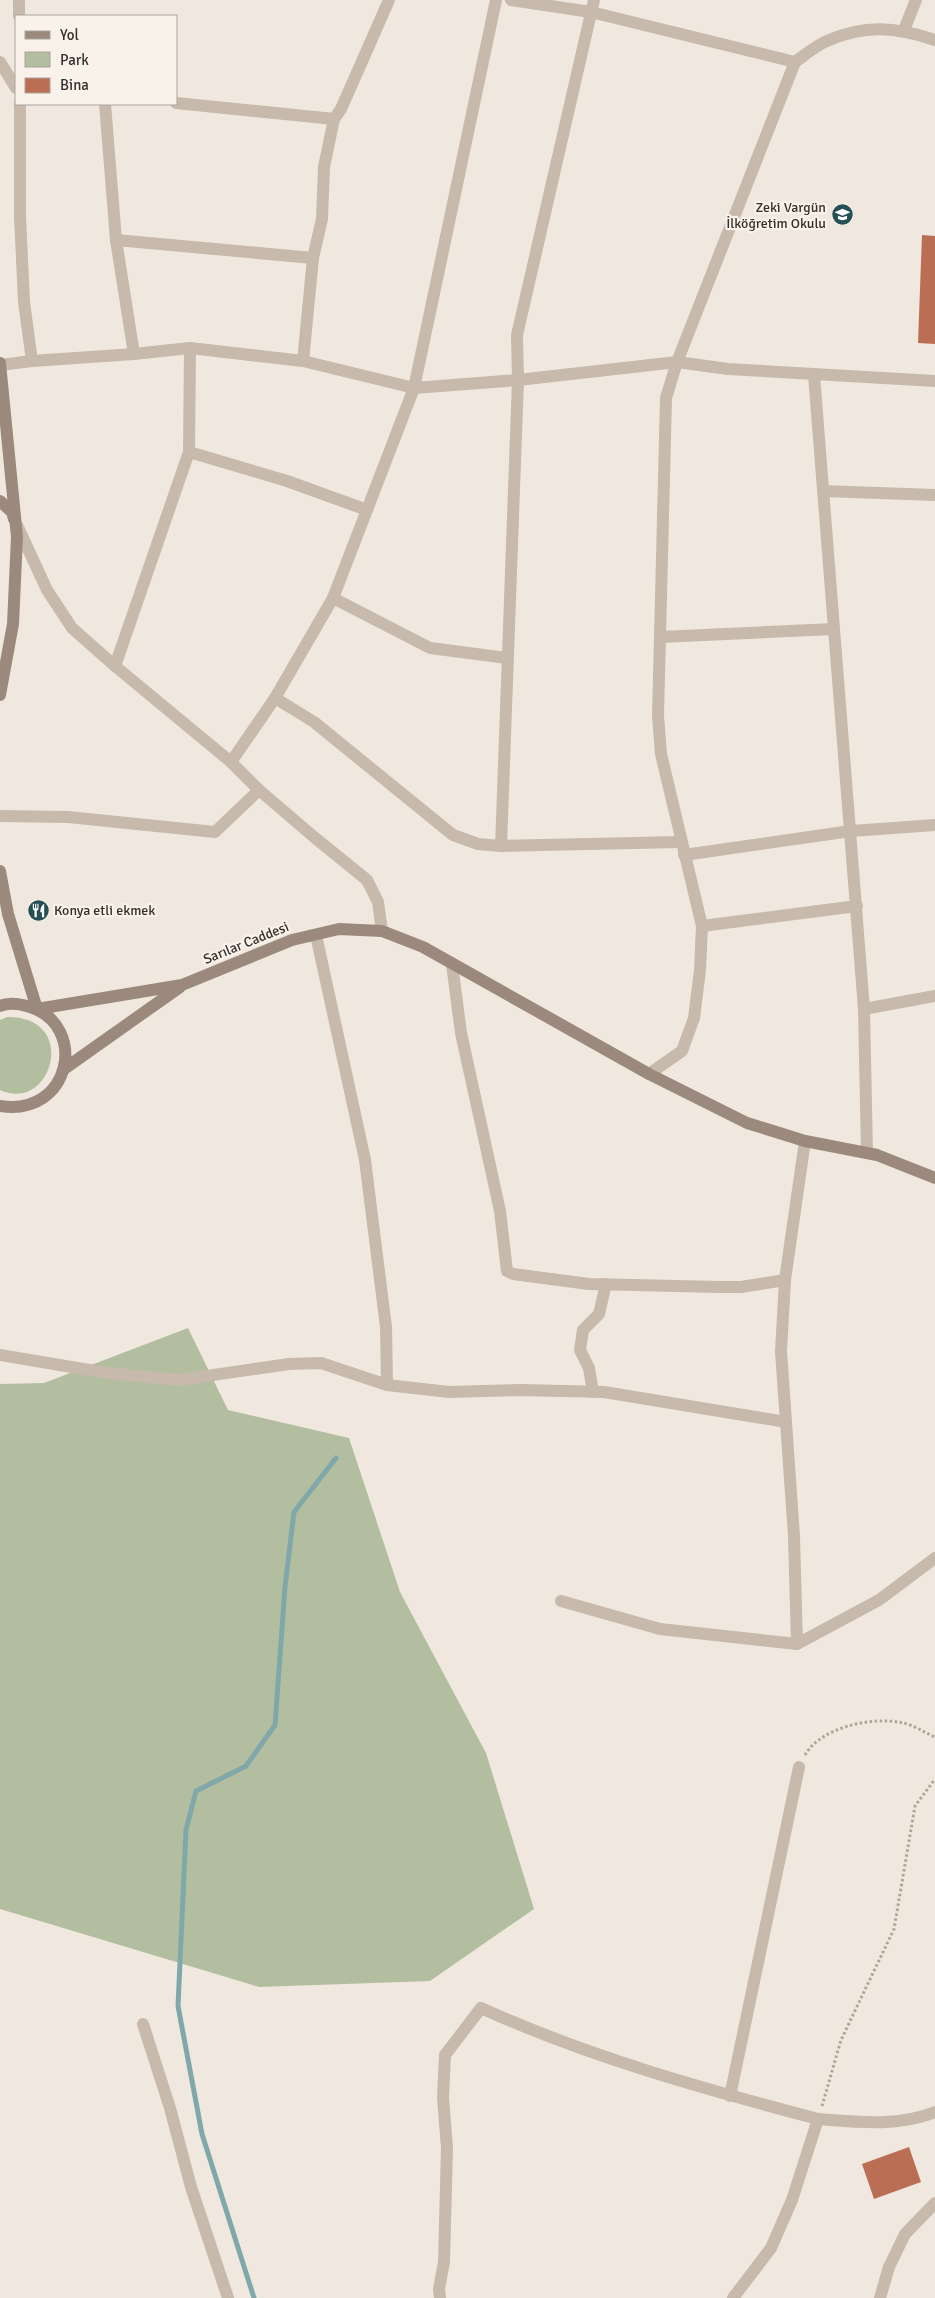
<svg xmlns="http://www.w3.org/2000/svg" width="935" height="2298" viewBox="0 0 935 2298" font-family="Signika,sans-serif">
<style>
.green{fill:#b3bea0}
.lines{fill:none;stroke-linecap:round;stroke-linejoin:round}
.stream{stroke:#80a8aa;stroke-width:5}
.building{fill:#ba6e53}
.path{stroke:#b3a396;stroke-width:3;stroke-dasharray:2.5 2.5;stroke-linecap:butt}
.street{stroke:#c7b9ac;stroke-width:12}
.secondary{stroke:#9b897d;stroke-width:12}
.labels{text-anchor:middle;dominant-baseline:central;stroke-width:4.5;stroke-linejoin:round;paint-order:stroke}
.poi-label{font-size:14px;fill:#362e2a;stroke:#f8f2eb;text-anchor:end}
.street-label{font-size:14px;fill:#362e2a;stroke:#f8f2eb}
</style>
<rect width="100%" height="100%" fill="#f0e8df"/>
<g class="green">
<path d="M 7,1017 C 80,1016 52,1114 0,1090 L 0,1020 Z"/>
<polygon points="188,1328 228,1410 349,1438 400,1592 486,1753 534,1909 430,1981 259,1987 0,1909 0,1384 44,1383"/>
</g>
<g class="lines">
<polyline class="stream" points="254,2298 202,2134 178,2006 186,1830 196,1791 246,1766 275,1725 285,1587 294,1512 336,1458"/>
</g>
<g class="building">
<polygon points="922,235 935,236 935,344 918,343"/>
<polygon points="909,2147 921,2182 874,2199 862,2164"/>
</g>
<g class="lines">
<g class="path">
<path d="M 805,1755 C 821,1727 873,1716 903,1723 C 914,1725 925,1733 935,1737"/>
<polyline points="822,2106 841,2040 894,1929 915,1806 935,1779"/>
</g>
<g class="street">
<polyline points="19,0 19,16"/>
<polyline points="511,0 591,12 795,62"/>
<polyline points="904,30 916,0"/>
<polyline points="0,62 16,88"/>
<polyline points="176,103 334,119"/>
<polyline points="20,104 20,216 24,302 32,361"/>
<polyline points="105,104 116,240 134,354"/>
<polyline points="116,240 313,258"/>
<polyline points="303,361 313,258 322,219 324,167 334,119 341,109 389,0"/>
<polyline points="0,365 32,361 134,354 190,348 303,361 414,388 518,380 677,362 728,369 935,381"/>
<polyline points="814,375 864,1009 867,1153"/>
<polyline points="189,452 287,481 367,510"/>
<polyline points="823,491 935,495"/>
<polyline points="17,525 47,590 72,628 115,666 231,762 259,790 314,837 367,880 378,902 382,931"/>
<polyline points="333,598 430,648 507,658"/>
<polyline points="661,637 834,629"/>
<polyline points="115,666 189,452 190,348"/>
<polyline points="275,698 314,722 453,835 478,844 501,846 681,842"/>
<polyline points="231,762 275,698 333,598 414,388 496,0"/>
<polyline points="0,816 68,817 215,832 259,790"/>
<polyline points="501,846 518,380 517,335 594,0"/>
<polyline points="684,855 851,831 935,825"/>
<polyline points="702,926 857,906"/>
<polyline points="316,935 365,1160 386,1327 387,1385"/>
<polyline points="452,964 461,1033 500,1211 507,1271 513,1274 589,1284 720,1287 741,1287 785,1280"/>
<polyline points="864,1009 935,996"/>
<path d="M 649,1074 L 682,1051 L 694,1018 L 700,970 L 702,926 L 661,754 L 658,716 L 666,398 L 677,362 L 795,62 C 805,55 815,46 827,41 C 865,24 896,27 935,40"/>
<polyline points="0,1355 107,1373 179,1380 289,1364 321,1363 387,1385 449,1392 521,1390 604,1392 786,1422"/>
<polyline points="593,1392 589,1368 580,1350 583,1330 599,1314 606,1284"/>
<polyline points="561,1601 660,1629 797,1644 879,1600 935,1558"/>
<polyline points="797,1644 794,1536 781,1351 785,1280 805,1141"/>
<polyline points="143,2024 170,2108 191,2187 228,2298"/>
<polyline points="730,2096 799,1767"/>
<path d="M 440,2298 L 439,2289 L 444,2262 L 447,2148 L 443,2098 L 445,2055 L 481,2008 C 589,2057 704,2089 818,2119"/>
<path d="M 733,2298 L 771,2248 L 792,2200 L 818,2119 C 856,2122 898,2127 935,2112"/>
<polyline points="880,2298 889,2267 905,2234 935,2203"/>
</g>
<g class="secondary">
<polyline points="0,363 17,537 13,624 0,695"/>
<polyline points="0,501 12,512 14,519"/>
<polyline points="0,871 8,914 37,1009 182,985 292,940 339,929 382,931 423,947 649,1074 747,1123 805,1141 877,1155 935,1178"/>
<path d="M 0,1006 C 10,1002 21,1004 30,1007 C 88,1025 72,1117 0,1106"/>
<polyline points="64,1069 180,987"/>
</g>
</g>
<defs>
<symbol id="school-disc" viewBox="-11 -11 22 22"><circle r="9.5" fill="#244f53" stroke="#f8f2eb"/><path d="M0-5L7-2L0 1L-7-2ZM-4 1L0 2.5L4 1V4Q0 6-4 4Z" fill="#fff"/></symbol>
<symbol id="restaurant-disc" viewBox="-11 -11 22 22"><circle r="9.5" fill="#244f53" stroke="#f8f2eb"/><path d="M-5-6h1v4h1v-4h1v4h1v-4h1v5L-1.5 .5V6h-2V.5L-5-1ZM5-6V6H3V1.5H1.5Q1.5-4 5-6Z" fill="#fff"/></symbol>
</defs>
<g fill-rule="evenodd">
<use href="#school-disc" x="830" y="202" width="25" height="25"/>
<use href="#restaurant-disc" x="26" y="898" width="25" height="25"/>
</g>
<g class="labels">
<g class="poi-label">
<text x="826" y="207">Zeki Vargün<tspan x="826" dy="16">İlköğretim Okulu</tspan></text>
<text x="54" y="910" text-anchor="start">Konya etli ekmek</text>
</g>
<g class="street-label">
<text transform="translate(246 943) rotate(-22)">Sarılar Caddesi</text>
</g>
</g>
<rect x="15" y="15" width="162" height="90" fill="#f8f2eb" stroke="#aaa49e"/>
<rect x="25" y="31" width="25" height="8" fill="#9b897d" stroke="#aaa49e"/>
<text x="60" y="40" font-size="15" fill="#362e2a">Yol</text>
<rect x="25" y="52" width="25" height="15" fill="#b3bea0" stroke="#aaa49e"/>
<text x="60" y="65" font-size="15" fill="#362e2a">Park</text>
<rect x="25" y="78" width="25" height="15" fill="#ba6e53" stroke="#aaa49e"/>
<text x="60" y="90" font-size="15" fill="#362e2a">Bina</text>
</svg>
